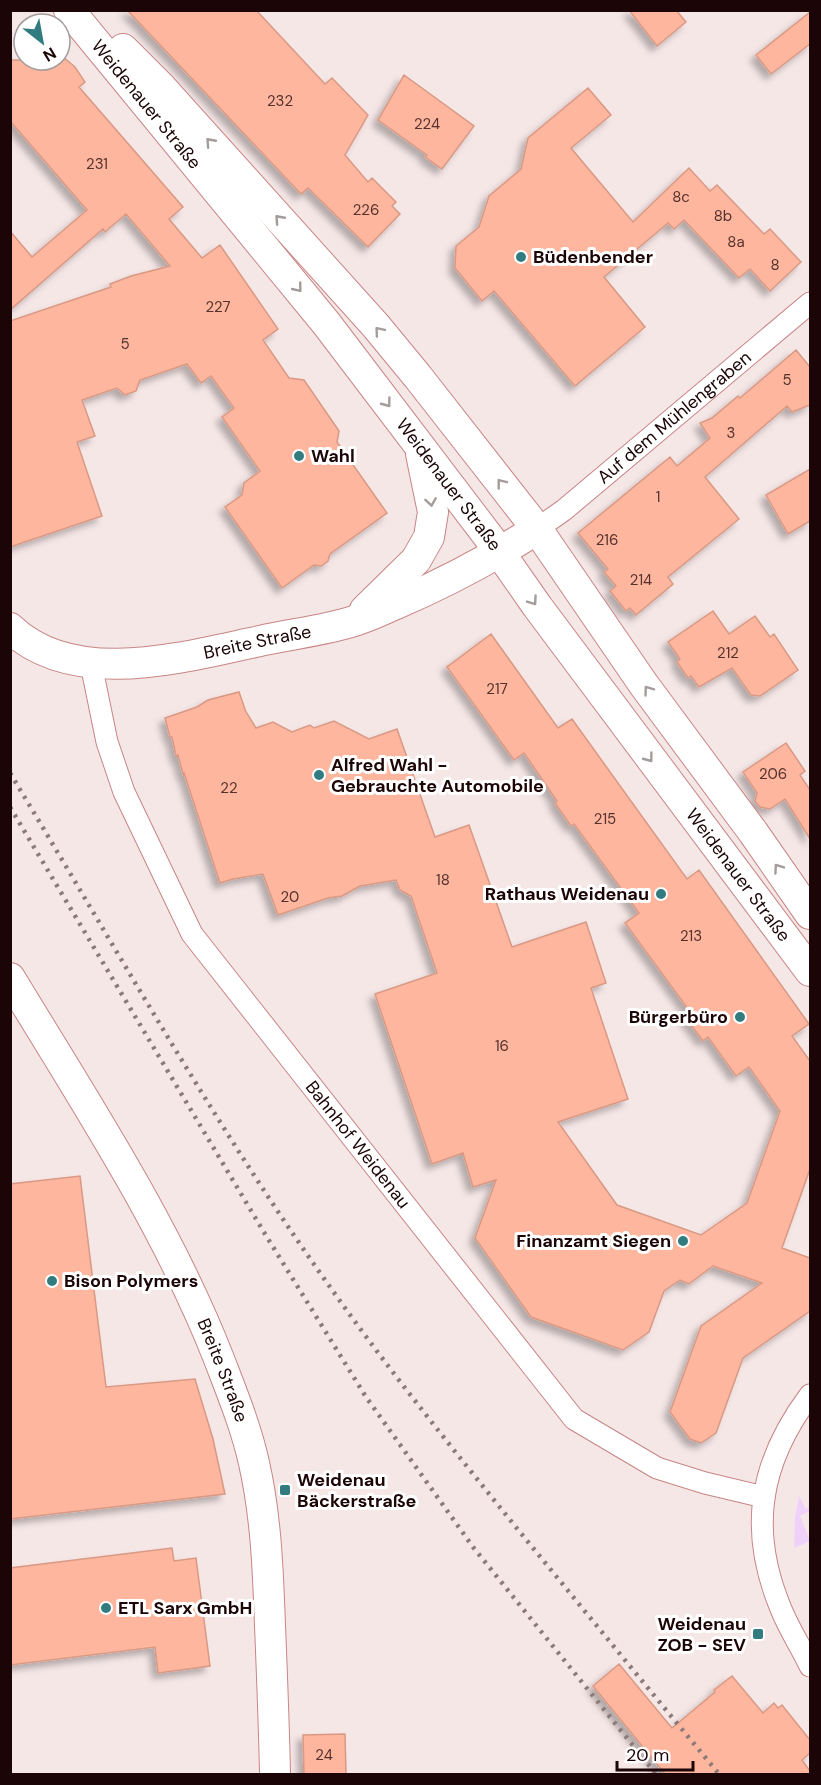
<svg xmlns="http://www.w3.org/2000/svg" width="821" height="1785" font-family="'DM Sans',sans-serif">
<style>
.green{fill:#f0d1f9}
.building{fill:#feb69e;stroke:#d99984;stroke-width:1.5;filter:url(#shadow)}
.lines{fill:none;stroke-linecap:round;stroke-linejoin:round}
.street-casing{stroke:#c88585;stroke-width:23}
.secondary-casing{stroke:#c88585;stroke-width:32}
.street{stroke:#fff;stroke-width:21}
.secondary{stroke:#fff;stroke-width:30}
.rail{stroke:#8c7a7a;stroke-width:4.5;stroke-dasharray:3 6;stroke-linecap:butt}
.oneway{stroke:#a49b9b}
.poi-dot{fill:#327c7f;stroke:#fff;stroke-width:2}
.labels{text-anchor:middle;stroke-width:6;stroke-linejoin:round;paint-order:stroke}
.number-label{font-size:15px;fill:#54312c}
.street-label{font-size:18px;fill:#1b0506;stroke:#fff}
.poi-label{font-size:18px;font-weight:bold;fill:#1b0506;stroke:#fff;text-anchor:start}
</style>
<defs>
<filter id="shadow"><feDropShadow dx="-5.5" dy="5.5" stdDeviation="3" flood-color="#0004"/></filter>
</defs>
<rect width="100%" height="100%" fill="#f6e7e7"/>
<path class="green" d="M 799,1496 L 806,1509 L 810,1507 L 810,1511 L 800,1516 L 810,1541 L 794,1548 L 795,1517 Z"/>
<path class="building" d="M 127,10 L 256,10 L 325,84 L 332,78 L 368,115 L 345,155 L 368,182 L 372,178 L 396,202 L 392,206 L 400,214 L 368,247 L 308,188 L 301,194 Z
M 629,10 L 676,10 L 686,22 L 657,46 Z
M 810,12 L 810,44 L 771,74 L 756,55 Z
M 62,56 L 75,67 L 85,82 L 79,87 L 183,207 L 169,219 L 202,258 L 220,245 L 278,329 L 263,340 L 289,378 L 304,380 L 339,431 L 337,442 L 387,513 L 330,554 L 328,561 L 321,566 L 314,565 L 282,588 L 225,507 L 242,495 L 244,483 L 260,471 L 222,417 L 234,408 L 211,376 L 201,383 L 187,364 L 140,380 L 136,391 L 125,395 L 117,388 L 82,400 L 95,436 L 77,442 L 102,516 L 10,547 L 10,321 L 111,287 L 110,284 L 131,276 L 170,266 L 126,214 L 105,232 L 103,229 L 10,310 L 10,231 L 32,257 L 87,210 L 10,121 L 10,60 L 60,60 Z
M 404,75 L 474,126 L 442,169 L 425,157 L 427,155 L 378,120 Z
M 588,88 L 611,115 L 571,148 L 633,222 L 689,168 L 710,191 L 717,185 L 764,234 L 770,229 L 801,262 L 770,291 L 750,269 L 739,278 L 684,220 L 674,229 L 668,223 L 604,277 L 645,327 L 575,386 L 494,291 L 482,301 L 455,268 L 456,246 L 479,227 L 489,196 L 521,169 L 528,138 Z
M 796,350 L 810,367 L 810,405 L 792,412 L 787,406 L 705,477 L 739,519 L 668,577 L 673,584 L 636,615 L 630,608 L 626,611 L 610,591 L 616,586 L 604,572 L 608,569 L 578,533 L 670,457 L 677,466 L 710,438 L 700,423 L 712,418 L 738,396 L 740,398 Z
M 810,469 L 810,521 L 788,534 L 766,495 Z
M 713,611 L 729,634 L 755,616 L 770,637 L 774,634 L 798,670 L 760,696 L 751,695 L 732,668 L 699,687 L 691,676 L 688,678 L 677,662 L 680,659 L 668,642 Z
M 491,634 L 558,728 L 572,719 L 687,879 L 699,870 L 809,1024 L 792,1036 L 810,1061 L 810,1169 L 782,1248 L 810,1258 L 810,1311 L 743,1358 L 716,1433 L 701,1443 L 690,1439 L 670,1412 L 701,1326 L 762,1283 L 713,1266 L 689,1284 L 680,1280 L 664,1291 L 649,1332 L 623,1350 L 531,1317 L 475,1238 L 496,1180 L 473,1187 L 463,1153 L 432,1164 L 375,994 L 437,973 L 411,896 L 400,890 L 396,880 L 360,886 L 342,896 L 328,898 L 278,915 L 263,874 L 233,879 L 220,883 L 184,773 L 183,774 L 178,755 L 176,756 L 172,737 L 170,737 L 165,718 L 197,707 L 208,700 L 239,692 L 246,712 L 256,728 L 273,722 L 292,732 L 310,725 L 314,728 L 334,721 L 369,739 L 397,729 L 435,837 L 469,825 L 512,947 L 586,922 L 606,983 L 591,988 L 628,1099 L 558,1122 L 617,1205 L 701,1235 L 747,1203 L 780,1111 L 749,1067 L 736,1076 L 708,1037 L 703,1041 L 685,1017 L 691,1013 L 625,923 L 639,913 L 574,824 L 571,826 L 555,803 L 557,801 L 524,753 L 514,760 L 447,667 Z
M 786,743 L 805,771 L 800,775 L 810,790 L 810,839 L 785,799 L 770,809 L 760,807 L 755,801 L 757,793 L 743,772 Z
M 80,1176 L 106,1387 L 195,1379 L 213,1439 L 225,1494 L 10,1519 L 10,1184 Z
M 172,1548 L 174,1561 L 196,1558 L 210,1666 L 158,1673 L 155,1647 L 10,1665 L 10,1568 Z
M 619,1664 L 672,1728 L 715,1692 L 714,1690 L 732,1676 L 763,1713 L 774,1703 L 778,1708 L 782,1705 L 810,1740 L 810,1753 L 802,1760 L 810,1771 L 810,1774 L 665,1774 L 593,1686 Z
M 345,1734 L 346,1774 L 304,1774 L 303,1735 Z"/>
<g class="lines">
<defs>
<g id="street">
<path id="s1" d="M 537,529 L 564,510 L 810,303"/>
<path id="s2" d="M 91,664 L 107,742 L 124,792 L 192,934 L 574,1419 L 657,1468 L 705,1483 L 764,1497"/>
<path d="M 810,1395 C 759,1463 748,1530 781,1609 C 789,1629 801,1647 810,1666"/>
</g>
<g id="secondary">
<path id="s3" d="M 69,10 L 326,323 L 491,540 L 537,606 L 810,971"/>
<path d="M 123,49 L 160,86 L 376,326 L 418,377 L 537,529 L 644,685 L 753,832 L 810,914"/>
<path d="M 365,610 L 416,560 L 429,537 L 433,512 L 421,454"/>
<path id="s4" d="M 10,628 C 74,689 183,657 260,641 C 290,634 323,631 354,621 C 368,617 382,610 396,604 C 445,583 492,558 537,529"/>
<path id="s5" d="M 10,978 C 85,1102 166,1224 219,1359 C 232,1393 246,1427 254,1463 C 266,1516 268,1570 270,1625 C 272,1675 274,1725 275,1774"/>
</g>
</defs>
<use href="#street" class="street-casing"/>
<use href="#secondary" class="secondary-casing"/>
<use href="#street" class="street"/>
<use href="#secondary" class="secondary"/>
<path class="rail" d="M 10,773 C 115,946 213,1123 330,1287 C 388,1369 452,1448 515,1526 C 583,1609 651,1692 719,1774
M 10,807 L 265,1234 L 366,1397 L 473,1547 L 656,1774"/>
</g>
<defs><path id="oneway-chevron" d="M-2-3.5L2.5 0L-2 3.5" fill="none" stroke-width="1.6" stroke-linecap="round" stroke-linejoin="round" transform="scale(1.5)"/></defs>
<g class="oneway">
<use href="#oneway-chevron" transform="translate(210 142) rotate(-132)"/>
<use href="#oneway-chevron" transform="translate(279 219) rotate(-132)"/>
<use href="#oneway-chevron" transform="translate(298 288) rotate(51)"/>
<use href="#oneway-chevron" transform="translate(379 331) rotate(-130)"/>
<use href="#oneway-chevron" transform="translate(387 403) rotate(53)"/>
<use href="#oneway-chevron" transform="translate(501 483) rotate(-128)"/>
<use href="#oneway-chevron" transform="translate(431 502) rotate(81)"/>
<use href="#oneway-chevron" transform="translate(533 601) rotate(55)"/>
<use href="#oneway-chevron" transform="translate(648 690) rotate(-126)"/>
<use href="#oneway-chevron" transform="translate(649 758) rotate(53)"/>
<use href="#oneway-chevron" transform="translate(778 868) rotate(-125)"/>
</g>
<g class="poi-dot">
<circle cx="521" cy="257" r="6"/>
<circle cx="299" cy="456" r="6"/>
<circle cx="319" cy="775" r="6"/>
<circle cx="661" cy="894" r="6"/>
<circle cx="740" cy="1017" r="6"/>
<circle cx="683" cy="1241" r="6"/>
<circle cx="52" cy="1281" r="6"/>
<rect x="279" y="1484" width="12" height="12" rx="3"/>
<circle cx="106" cy="1608" r="6"/>
<rect x="752" y="1628" width="12" height="12" rx="3"/>
</g>
<g class="labels">
<g class="number-label">
<text x="280" y="106">232</text>
<text x="427" y="129">224</text>
<text x="97" y="169">231</text>
<text x="681" y="202">8c</text>
<text x="366" y="215">226</text>
<text x="723" y="221">8b</text>
<text x="736" y="247">8a</text>
<text x="775" y="270">8</text>
<text x="218" y="312">227</text>
<text x="125" y="349">5</text>
<text x="787" y="385">5</text>
<text x="731" y="438">3</text>
<text x="658" y="502">1</text>
<text x="607" y="545">216</text>
<text x="641" y="585">214</text>
<text x="728" y="658">212</text>
<text x="497" y="694">217</text>
<text x="773" y="779">206</text>
<text x="229" y="793">22</text>
<text x="605" y="824">215</text>
<text x="443" y="885">18</text>
<text x="290" y="902">20</text>
<text x="691" y="941">213</text>
<text x="502" y="1051">16</text>
<text x="324" y="1760">24</text>
</g>
<g class="street-label">
<text dy="6" stroke="none"><textPath href="#s3" startOffset="122">Weidenauer Straße</textPath></text>
<text dy="6" stroke="none"><textPath href="#s1" startOffset="177">Auf dem Mühlengraben</textPath></text>
<text dy="6" stroke="none"><textPath href="#s3" startOffset="608">Weidenauer Straße</textPath></text>
<text dy="6" stroke="none"><textPath href="#s4" startOffset="258">Breite Straße</textPath></text>
<text dy="6" stroke="none"><textPath href="#s3" startOffset="1094">Weidenauer Straße</textPath></text>
<text dy="6" stroke="none"><textPath href="#s2" startOffset="558">Bahnhof Weidenau</textPath></text>
<text dy="6" stroke="none"><textPath href="#s5" startOffset="447">Breite Straße</textPath></text>
</g>
<g class="poi-label">
<text x="533" y="263">Büdenbender</text>
<text x="311" y="462">Wahl</text>
<text x="331" y="771">Alfred Wahl -<tspan x="331" dy="21">Gebrauchte Automobile</tspan></text>
<text x="649" y="900" text-anchor="end">Rathaus Weidenau</text>
<text x="728" y="1023" text-anchor="end">Bürgerbüro</text>
<text x="671" y="1247" text-anchor="end">Finanzamt Siegen</text>
<text x="64" y="1287">Bison Polymers</text>
<text x="297" y="1486">Weidenau<tspan x="297" dy="21">Bäckerstraße</tspan></text>
<text x="118" y="1614">ETL Sarx GmbH</text>
<text x="746" y="1630" text-anchor="end">Weidenau<tspan x="746" dy="21">ZOB - SEV</tspan></text>
</g>
</g>
<rect width="821" height="1785" fill="none" stroke="#1b0506" stroke-width="24"/>
<g transform="translate(42 42) rotate(149)"><circle r="28" fill="#ffffff" stroke="#a49b9b" stroke-width="1.5"/>
<path d="M0-4.5L10 22L0 15L-10 22Z" fill="#327c7f"/>
<text y="-9" font-size="16" font-weight="bold" text-anchor="middle" fill="#1b0506">N</text>
</g>
<path d="M617 1761v9h76v-9" fill="none" stroke="#1b0506" stroke-width="3"/>
<text x="626" y="1761" font-size="18" fill="#1b0506" stroke="#ffffff" stroke-width="4.5" paint-order="stroke">20 m</text>
</svg>
